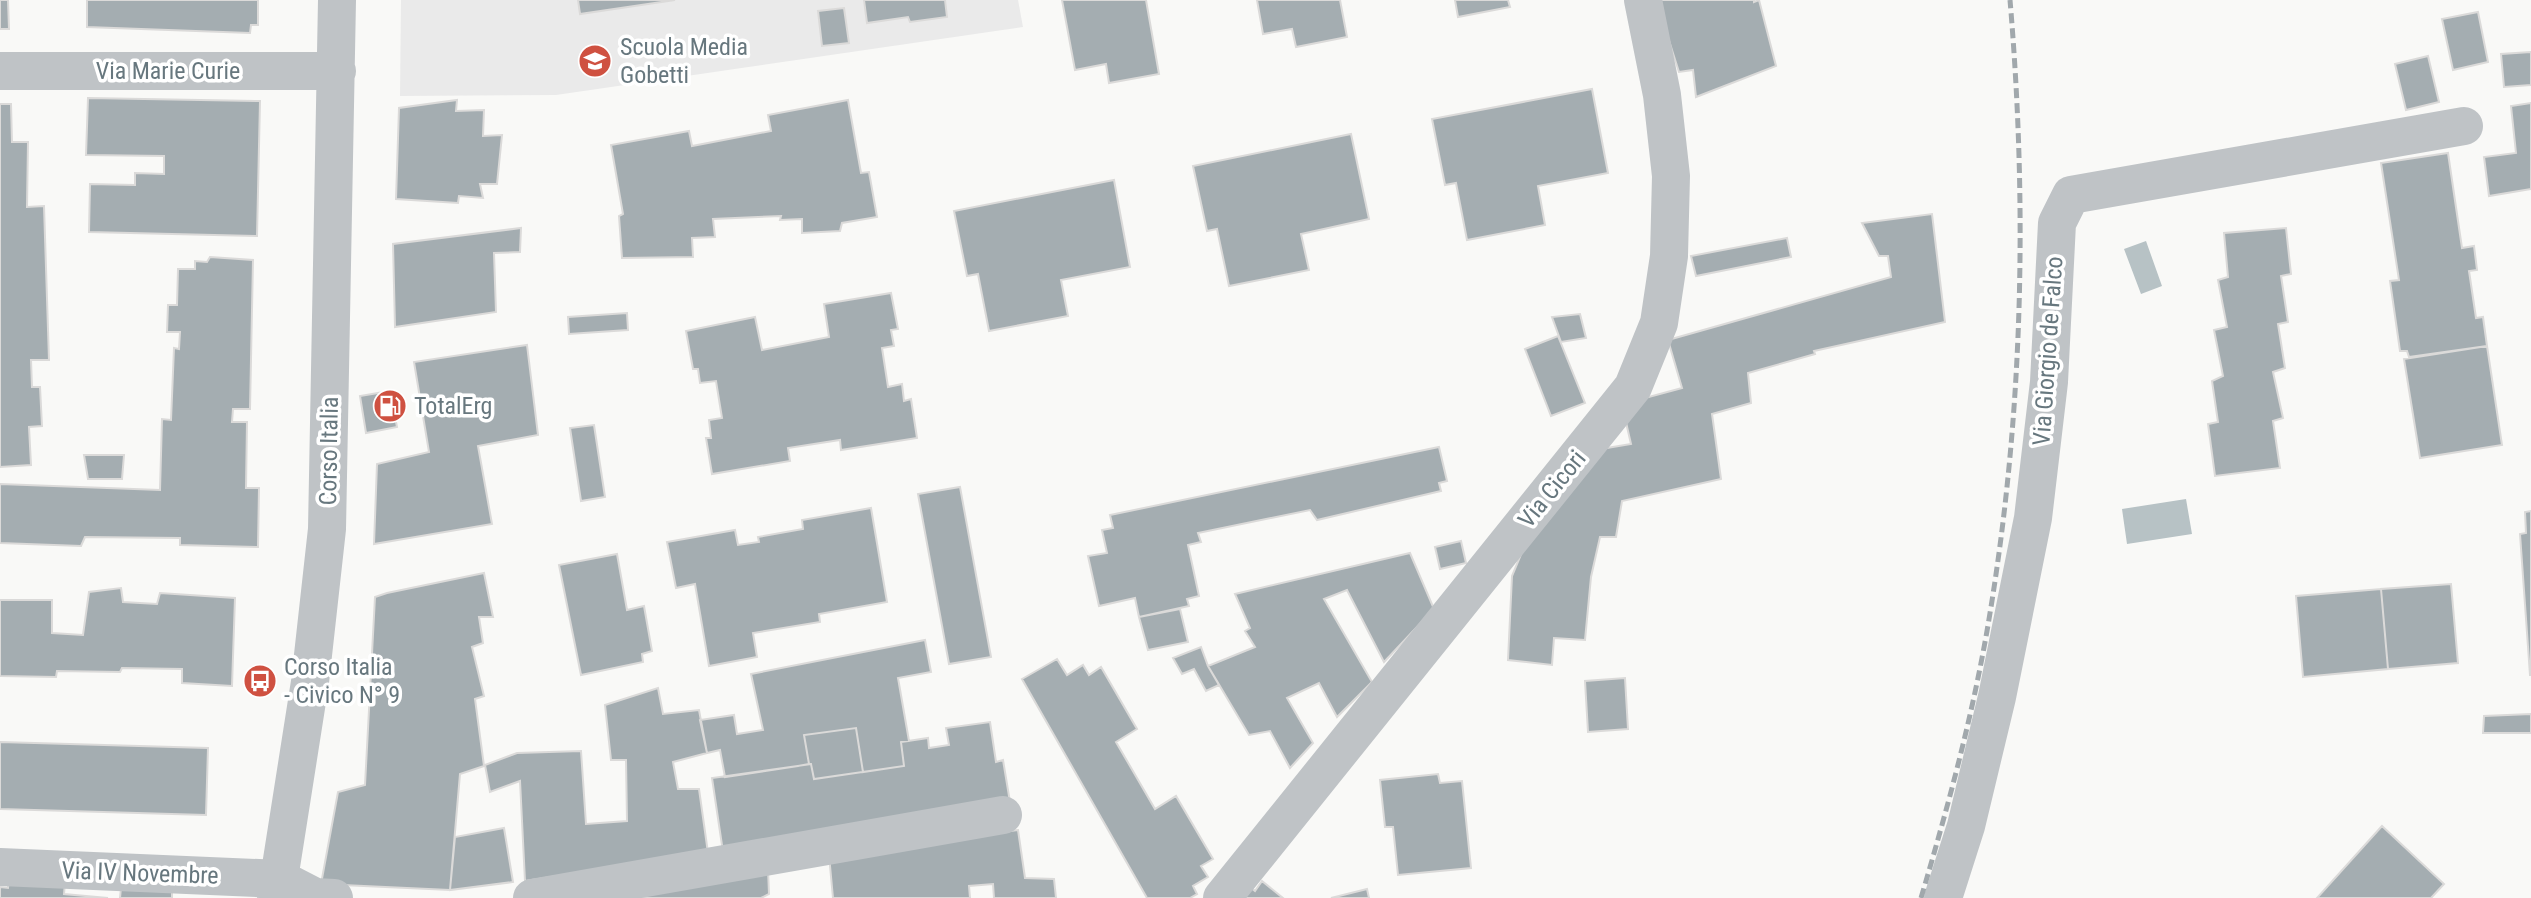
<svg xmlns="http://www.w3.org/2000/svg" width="2531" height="898" font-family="'Roboto Condensed',sans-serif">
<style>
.built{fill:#eaeaea}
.water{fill:#b7c2c5}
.building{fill:#a4adb1;stroke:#dbdad9;stroke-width:2}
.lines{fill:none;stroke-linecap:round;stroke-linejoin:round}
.minor{stroke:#bfc3c6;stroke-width:38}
.rail{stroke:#a1a8ac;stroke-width:5;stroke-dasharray:10 5;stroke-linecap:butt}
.labels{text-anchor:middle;stroke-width:7;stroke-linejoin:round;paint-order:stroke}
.poi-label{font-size:24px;fill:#67777e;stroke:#fff;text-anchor:start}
.street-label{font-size:24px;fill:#67777e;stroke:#fff}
</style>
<rect width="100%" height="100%" fill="#f9f9f7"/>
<path class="built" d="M 401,0 L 1018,0 L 1023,27 L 556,95 L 400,96 Z"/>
<path class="water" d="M 2146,241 L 2162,286 L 2141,294 L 2124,249 Z
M 2186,499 L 2192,534 L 2127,544 L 2122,509 Z"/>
<path class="building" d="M 0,0 L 8,0 L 9,29 L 0,29 Z
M 87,0 L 258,0 L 258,25 L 251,25 L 250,33 L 87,27 Z
M 578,0 L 675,0 L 580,14 Z
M 864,0 L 945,0 L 947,17 L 910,22 L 908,17 L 867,23 Z
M 1062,0 L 1146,0 L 1159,74 L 1109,83 L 1106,64 L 1075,70 Z
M 1257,0 L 1340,0 L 1347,37 L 1296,47 L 1292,29 L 1263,34 Z
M 1455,0 L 1508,0 L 1510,7 L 1458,17 Z
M 1656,0 L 1754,0 L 1754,2 L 1759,0 L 1776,66 L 1696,97 L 1693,70 L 1679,72 Z
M 844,8 L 849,43 L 822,46 L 818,11 Z
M 2478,12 L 2488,62 L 2453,70 L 2442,19 Z
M 2531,52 L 2531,85 L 2504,87 L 2501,54 Z
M 2428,56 L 2439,102 L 2406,110 L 2395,64 Z
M 1592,89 L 1608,173 L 1538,186 L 1545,225 L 1467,240 L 1456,183 L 1445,185 L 1432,119 Z
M 88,98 L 260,101 L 257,236 L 89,232 L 90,184 L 135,185 L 135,173 L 164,174 L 164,156 L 86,155 Z
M 457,100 L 456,111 L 484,110 L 483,136 L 502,135 L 497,184 L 480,184 L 483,198 L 459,196 L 458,203 L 396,199 L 399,108 Z
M 848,100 L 861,173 L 869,172 L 877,217 L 842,223 L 840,231 L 802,233 L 802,219 L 780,220 L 781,216 L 713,219 L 715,237 L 692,238 L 693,257 L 622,258 L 619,216 L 623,214 L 611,145 L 689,131 L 692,146 L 771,131 L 768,115 Z
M 2531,103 L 2531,189 L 2489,196 L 2484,157 L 2516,153 L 2511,106 Z
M 0,104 L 11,104 L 12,142 L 28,142 L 27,207 L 44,206 L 49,360 L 31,360 L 32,387 L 40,387 L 42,426 L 29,427 L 31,465 L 0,467 Z
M 1351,134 L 1369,219 L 1301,234 L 1309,270 L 1229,286 L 1217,229 L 1207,231 L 1193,166 Z
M 2448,153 L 2462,248 L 2474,246 L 2477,270 L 2469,271 L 2476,318 L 2483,317 L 2487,346 L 2409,357 L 2407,351 L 2400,351 L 2390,281 L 2399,280 L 2381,163 Z
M 1114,180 L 1130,267 L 1061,280 L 1068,316 L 989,331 L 978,274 L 967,276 L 954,211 Z
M 1932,214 L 1945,322 L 1814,351 L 1815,354 L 1748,373 L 1751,403 L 1712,414 L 1721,479 L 1622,501 L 1616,537 L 1600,537 L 1591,577 L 1585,640 L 1554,638 L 1552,665 L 1508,660 L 1512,576 L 1537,516 L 1595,450 L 1631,444 L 1625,418 L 1630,402 L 1682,388 L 1668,340 L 1891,277 L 1888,256 L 1879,256 L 1862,223 Z
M 521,228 L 520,252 L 494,253 L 496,312 L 395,327 L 393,244 Z
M 2286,228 L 2291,274 L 2281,276 L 2288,322 L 2278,324 L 2285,368 L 2273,372 L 2283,418 L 2273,421 L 2280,468 L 2215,476 L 2208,424 L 2218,422 L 2212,381 L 2223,376 L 2214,330 L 2227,327 L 2218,280 L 2228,277 L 2224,233 Z
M 1787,238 L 1791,257 L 1696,276 L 1691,256 Z
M 210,257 L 253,260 L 250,409 L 233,409 L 232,422 L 247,422 L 246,488 L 259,488 L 258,547 L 180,545 L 180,538 L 85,537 L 81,546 L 0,543 L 0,484 L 160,490 L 162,419 L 171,420 L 174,348 L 179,349 L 180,332 L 167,332 L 168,305 L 177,305 L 178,269 L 195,269 L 195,261 L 207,262 Z
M 891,293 L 898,329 L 891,330 L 894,346 L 882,348 L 888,387 L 902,384 L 904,401 L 911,399 L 917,438 L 841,450 L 840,440 L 788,448 L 790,461 L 712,474 L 706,438 L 711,438 L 709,420 L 722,418 L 716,381 L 700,383 L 698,369 L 693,369 L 686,331 L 755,317 L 762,350 L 829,337 L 824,304 Z
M 627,313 L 628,330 L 569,334 L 568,317 Z
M 1580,314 L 1586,338 L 1561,342 L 1552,317 Z
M 1558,336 L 1585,403 L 1551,416 L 1525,349 Z
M 527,345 L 538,435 L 478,446 L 492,524 L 374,544 L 377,464 L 429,452 L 414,362 Z
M 2487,346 L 2502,445 L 2420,458 L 2404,359 Z
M 390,391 L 397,427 L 366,433 L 360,396 Z
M 594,425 L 605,497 L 581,501 L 570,428 Z
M 1439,447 L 1447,481 L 1439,483 L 1441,491 L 1317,520 L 1310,510 L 1198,533 L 1201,542 L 1188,545 L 1199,596 L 1187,599 L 1189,606 L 1139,617 L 1135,598 L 1099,606 L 1088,556 L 1107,553 L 1102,530 L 1113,528 L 1110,515 Z
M 84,455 L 124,455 L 122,479 L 88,479 Z
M 960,487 L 991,657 L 949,664 L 918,494 Z
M 871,508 L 887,602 L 819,614 L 820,622 L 753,633 L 757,657 L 709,666 L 695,584 L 676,588 L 667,542 L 735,530 L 738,545 L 759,542 L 758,537 L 803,529 L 802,520 Z
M 2531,511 L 2531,675 L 2530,675 L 2520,534 L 2526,533 L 2525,512 Z
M 1461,541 L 1466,563 L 1440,569 L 1435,547 Z
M 1410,553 L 1434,609 L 1384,662 L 1347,590 L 1324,599 L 1372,682 L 1337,717 L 1319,683 L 1287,698 L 1313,743 L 1290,768 L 1270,731 L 1249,735 L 1208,666 L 1255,647 L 1245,631 L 1250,628 L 1235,594 Z
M 617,554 L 627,610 L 644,606 L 652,651 L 642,654 L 643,662 L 581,675 L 559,565 Z
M 484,573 L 493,617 L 479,617 L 483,643 L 472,647 L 484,696 L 475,699 L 484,766 L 460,774 L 450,890 L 321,884 L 338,792 L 365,785 L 375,597 L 387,593 Z
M 2451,584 L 2458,663 L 2388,669 L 2381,589 Z
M 121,588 L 123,602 L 157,604 L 160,593 L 235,598 L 232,686 L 182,683 L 182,669 L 122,668 L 120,672 L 57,671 L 56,677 L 0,676 L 0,600 L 52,600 L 52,633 L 83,635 L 89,592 Z
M 2381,589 L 2388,669 L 2303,677 L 2296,596 Z
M 1180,609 L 1188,642 L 1148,650 L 1139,617 Z
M 925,640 L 931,672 L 898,678 L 909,741 L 901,742 L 904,766 L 863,772 L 856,728 L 804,735 L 809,764 L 798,766 L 725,777 L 720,750 L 707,753 L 700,720 L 734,715 L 737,734 L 763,730 L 751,674 Z
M 1201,647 L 1208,666 L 1219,685 L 1206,691 L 1194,669 L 1182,674 L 1173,658 Z
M 1057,659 L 1067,675 L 1083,665 L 1089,675 L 1101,667 L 1137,729 L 1116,742 L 1155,809 L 1176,796 L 1213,859 L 1201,866 L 1208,877 L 1193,886 L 1197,894 L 1190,898 L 1147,898 L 1022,679 Z
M 1625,678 L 1628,729 L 1588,732 L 1585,681 Z
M 658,688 L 663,714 L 699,710 L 707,753 L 673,762 L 678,789 L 699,789 L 708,853 L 525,881 L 520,781 L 490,792 L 485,765 L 517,753 L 581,751 L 586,824 L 627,821 L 626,760 L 611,760 L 605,705 Z
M 2531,714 L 2531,733 L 2483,733 L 2484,716 Z
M 990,722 L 996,762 L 1003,760 L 1010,802 L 723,852 L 712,778 L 811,764 L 814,779 L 904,766 L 901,742 L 928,738 L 929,748 L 949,745 L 946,728 Z
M 856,728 L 863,772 L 814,779 L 811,764 L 809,764 L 804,735 Z
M 0,742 L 208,748 L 206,815 L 0,809 Z
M 1438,774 L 1440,783 L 1462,781 L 1471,868 L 1398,875 L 1393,827 L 1385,827 L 1380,780 Z
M 2382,826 L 2444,884 L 2431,898 L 2317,898 Z
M 504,828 L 513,882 L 450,890 L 455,837 Z
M 1018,830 L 1025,878 L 1054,879 L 1056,898 L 994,898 L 993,884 L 969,886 L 970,898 L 833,898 L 829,855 Z
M 768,869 L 769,894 L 761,898 L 572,898 Z
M 9,878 L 65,883 L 64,894 L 108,898 L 0,898 L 0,887 L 8,888 Z
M 1262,881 L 1283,898 L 1238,898 L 1249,886 L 1255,891 Z
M 121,888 L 172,892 L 172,898 L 120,898 Z
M 1367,889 L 1369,898 L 1331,898 Z"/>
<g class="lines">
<path class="minor" d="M 0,71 L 337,71
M 0,867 L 280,879 L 315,897 L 334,898
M 276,898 L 310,682 L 327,529 L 337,0
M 532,898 L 1003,815
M 1222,898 L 1633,387 L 1659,323 L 1669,256 L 1671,176 L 1662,95 L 1643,0
M 1943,898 L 1966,826 L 1997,697 L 2033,518 L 2049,382 L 2057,223 L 2071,195 L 2464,126"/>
<path class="rail" d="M 1921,898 C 1947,810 1971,722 1987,631 C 2023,422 2028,211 2010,0"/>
</g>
<defs>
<symbol id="school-disc" viewBox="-11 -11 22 22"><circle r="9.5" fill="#cf5141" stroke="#fff"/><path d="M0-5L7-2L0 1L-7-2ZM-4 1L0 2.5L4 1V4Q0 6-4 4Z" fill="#fff"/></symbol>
<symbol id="fuel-disc" viewBox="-11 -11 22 22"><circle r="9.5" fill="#cf5141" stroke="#fff"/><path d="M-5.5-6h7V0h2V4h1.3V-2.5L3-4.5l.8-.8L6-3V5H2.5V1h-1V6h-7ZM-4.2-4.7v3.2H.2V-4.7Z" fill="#fff"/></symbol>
<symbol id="bus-disc" viewBox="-11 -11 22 22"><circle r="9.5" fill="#cf5141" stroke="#fff"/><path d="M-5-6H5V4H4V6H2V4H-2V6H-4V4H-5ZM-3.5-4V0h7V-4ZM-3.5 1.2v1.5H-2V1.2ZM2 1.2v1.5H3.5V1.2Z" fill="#fff"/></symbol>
</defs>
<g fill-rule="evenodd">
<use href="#school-disc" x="576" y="42" width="38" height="38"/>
<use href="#fuel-disc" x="371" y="387" width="38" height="38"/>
<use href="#bus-disc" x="241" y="662" width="38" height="38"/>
</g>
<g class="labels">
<g class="poi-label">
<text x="620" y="55">Scuola Media<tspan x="620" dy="28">Gobetti</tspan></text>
<text x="414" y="414">TotalErg</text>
<text x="284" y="675">Corso Italia<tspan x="284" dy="28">- Civico N° 9</tspan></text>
</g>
<g class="street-label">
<text x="168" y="79">Via Marie Curie</text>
<text transform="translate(2048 351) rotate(-86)" y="8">Via Giorgio de Falco</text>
<text transform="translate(329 451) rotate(-89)" y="8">Corso Italia</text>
<text transform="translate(1552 489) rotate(-51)" y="8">Via Cicori</text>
<text transform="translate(140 873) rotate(2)" y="8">Via IV Novembre</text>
</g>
</g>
</svg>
